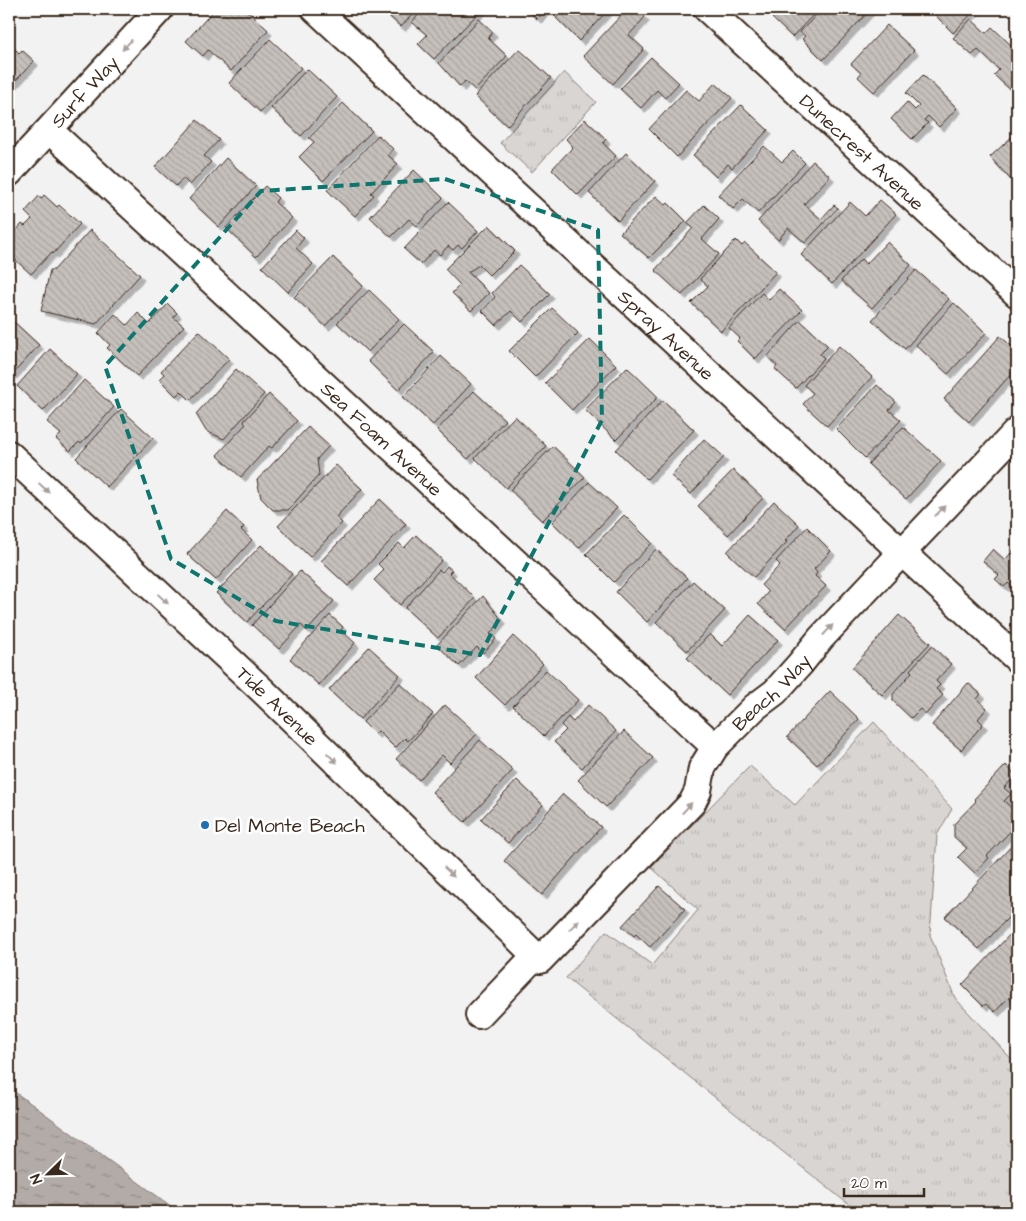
<svg xmlns="http://www.w3.org/2000/svg" width="1026" height="1221" font-family="'Architects Daughter',sans-serif">
<style>
.grass{fill:url(#grass-tufts);stroke:#8a8078}
.water{fill:url(#water-ripples);stroke:#827770}
.building{fill:url(#building-back-hatch);stroke:#3b2a1e;filter:url(#shadow)}
.lines{fill:none;stroke-linecap:round;stroke-linejoin:round}
.minor-casing{stroke:#3b2a1e;stroke-width:30}
.minor{stroke:#fff;stroke-width:26}
.oneway{fill:#a79f9a}
.marked{fill:none;stroke:#0f766e;stroke-width:4;stroke-dasharray:10 6;stroke-linejoin:round}
.poi-dot{fill:#1f6fb2;stroke:#fff;stroke-width:2}
.labels{text-anchor:middle;stroke-width:5;stroke-linejoin:round;paint-order:stroke}
.street-label{font-size:19px;fill:#3b2a1e;stroke:#fff}
.poi-label{font-size:19px;fill:#3b2a1e;stroke:#fff;text-anchor:start}
</style>
<defs>
<pattern id="grass-tufts" width="24" height="20" patternUnits="userSpaceOnUse" patternTransform="scale(1.25)"><rect width="24" height="20" fill="#d8d5d2"/><path d="M3 7l-1-3M5 7V3M7 7l1-3M15 17l-1-3M17 17v-4M19 17l1-3" fill="none" stroke="#bab7b4"/></pattern>
<pattern id="water-ripples" width="26" height="14" patternUnits="userSpaceOnUse" patternTransform="scale(1.25)"><rect width="26" height="14" fill="#b2aba7"/><path d="M2 4q2-2 4 0t4 0M15 11q2-2 4 0t4 0" fill="none" stroke="#928b87"/></pattern>
<pattern id="building-back-hatch" width="6" height="6" patternUnits="userSpaceOnUse" patternTransform="scale(1.25)"><rect width="6" height="6" fill="#c6c0bd"/><path d="M-1 5l2 2M0 0l6 6M5-1l2 2" fill="none" stroke="#aba5a2"/></pattern>
<filter id="shadow"><feDropShadow dx="4.5" dy="4.5" stdDeviation="0" flood-color="#0004"/></filter>
</defs>
<rect width="100%" height="100%" fill="#f3f2f2"/>
<filter id="ink" filterUnits="userSpaceOnUse"><feTurbulence type="fractalNoise" baseFrequency=".02" numOctaves="2"/><feDisplacementMap in="SourceGraphic" scale="10" xChannelSelector="R" yChannelSelector="G"/><feConvolveMatrix kernelMatrix="1 2 1 2 8 2 1 2 1" color-interpolation-filters="sRGB"/></filter>
<g filter="url(#ink)">
<path class="grass" d="M 564,72 L 596,102 L 532,172 L 500,143 Z
M 874,722 L 952,809 L 937,835 L 930,935 L 955,998 L 1017,1065 L 1017,1212 L 858,1212 L 566,978 L 606,931 L 652,965 L 698,910 L 651,867 L 750,766 L 795,805 Z"/>
<path class="water" d="M 9,1088 L 33,1105 L 179,1212 L 9,1212 Z"/>
<path class="building" d="M 215,9 L 245,9 L 268,30 L 231,71 L 208,50 L 203,56 L 186,41 Z
M 381,9 L 417,9 L 401,27 Z
M 424,9 L 482,9 L 434,59 L 418,44 L 427,35 L 412,22 Z
M 526,9 L 547,9 L 537,19 Z
M 564,9 L 609,9 L 579,41 L 556,18 Z
M 627,9 L 636,9 L 645,17 L 629,35 L 644,49 L 613,84 L 583,56 Z
M 780,9 L 819,9 L 792,37 L 772,18 Z
M 822,9 L 871,9 L 823,60 L 802,39 L 805,36 L 800,32 Z
M 938,9 L 976,9 L 953,33 L 934,14 L 939,10 Z
M 479,19 L 493,32 L 488,38 L 507,56 L 475,90 L 465,81 L 460,87 L 439,63 Z
M 971,19 L 986,33 L 992,27 L 1017,51 L 1017,89 L 1014,93 L 994,75 L 999,70 L 978,50 L 972,55 L 953,38 Z
M 887,25 L 914,50 L 874,92 L 858,77 L 861,73 L 851,64 Z
M 270,39 L 301,68 L 260,112 L 229,83 Z
M 9,43 L 19,53 L 22,50 L 34,61 L 9,88 Z
M 519,49 L 551,78 L 507,126 L 475,96 Z
M 651,57 L 679,83 L 665,98 L 657,90 L 641,108 L 620,89 Z
M 307,69 L 337,97 L 301,136 L 271,108 Z
M 923,75 L 957,108 L 939,127 L 928,116 L 924,120 L 928,123 L 912,139 L 891,119 L 907,102 L 915,110 L 919,106 L 906,93 Z
M 715,83 L 732,98 L 677,157 L 649,129 L 686,90 L 699,101 Z
M 343,103 L 372,131 L 323,181 L 299,157 L 314,142 L 309,138 Z
M 741,105 L 768,130 L 732,168 L 728,164 L 716,177 L 693,155 Z
M 585,119 L 606,139 L 603,143 L 616,156 L 578,195 L 552,169 L 573,147 L 566,139 Z
M 197,120 L 219,140 L 204,156 L 211,162 L 190,185 L 183,178 L 176,186 L 155,167 Z
M 1017,132 L 1017,187 L 990,157 Z
M 378,135 L 393,149 L 388,155 L 398,164 L 371,193 L 374,195 L 355,216 L 327,190 Z
M 764,146 L 782,162 L 793,151 L 805,163 L 758,213 L 743,199 L 733,209 L 718,195 Z
M 626,153 L 655,181 L 618,221 L 589,193 Z
M 226,158 L 256,186 L 219,227 L 189,199 Z
M 813,161 L 830,176 L 804,204 L 821,219 L 834,205 L 838,208 L 805,243 L 788,228 L 778,240 L 758,221 Z
M 414,170 L 443,198 L 417,226 L 409,219 L 391,237 L 370,217 Z
M 265,186 L 278,198 L 275,202 L 292,218 L 256,257 L 226,228 Z
M 44,195 L 57,207 L 59,205 L 80,224 L 53,254 L 52,252 L 31,274 L 9,254 L 9,234 L 14,229 L 16,231 L 22,224 L 25,226 L 32,219 L 25,212 L 39,196 L 41,199 Z
M 656,196 L 666,205 L 668,203 L 686,221 L 649,258 L 620,233 Z
M 880,200 L 896,214 L 832,284 L 801,255 L 850,202 L 865,216 Z
M 448,202 L 478,231 L 462,248 L 458,245 L 453,250 L 448,246 L 440,255 L 434,250 L 421,264 L 404,249 Z
M 704,205 L 719,219 L 702,239 L 719,254 L 682,295 L 655,270 L 693,228 L 687,223 Z
M 489,225 L 515,251 L 498,268 L 497,267 L 489,275 L 479,265 L 468,272 L 489,293 L 471,311 L 452,293 L 460,285 L 445,269 Z
M 90,230 L 140,275 L 96,324 L 41,311 L 50,270 L 54,270 Z
M 296,230 L 304,238 L 296,248 L 313,264 L 288,292 L 262,267 Z
M 736,240 L 742,246 L 745,243 L 776,272 L 721,331 L 691,303 L 708,286 L 700,279 Z
M 887,242 L 911,265 L 872,308 L 841,281 L 861,259 L 866,264 Z
M 333,257 L 363,286 L 325,326 L 294,297 Z
M 519,265 L 550,294 L 522,322 L 511,311 L 496,325 L 482,311 L 495,297 L 492,293 Z
M 916,270 L 949,299 L 905,349 L 872,320 Z
M 779,289 L 802,310 L 755,359 L 737,341 L 740,338 L 729,328 L 762,293 L 769,300 Z
M 369,290 L 399,319 L 368,352 L 337,323 Z
M 954,303 L 986,333 L 948,374 L 916,345 Z
M 168,304 L 177,313 L 173,317 L 184,326 L 137,376 L 107,348 L 110,345 L 98,333 L 115,314 L 127,325 L 138,313 L 149,324 Z
M 552,308 L 578,333 L 535,377 L 509,351 Z
M 11,319 L 39,345 L 12,375 L 9,372 L 9,322 Z
M 800,320 L 828,346 L 820,354 L 824,358 L 796,388 L 775,369 L 777,366 L 767,357 Z
M 404,324 L 434,352 L 398,390 L 368,361 Z
M 199,331 L 229,359 L 190,400 L 181,391 L 176,396 L 159,379 L 164,374 L 161,371 Z
M 1000,336 L 1017,351 L 1017,367 L 969,422 L 944,399 Z
M 590,339 L 616,365 L 572,410 L 545,383 Z
M 839,346 L 872,377 L 827,426 L 803,404 L 813,393 L 804,385 Z
M 50,349 L 77,374 L 43,411 L 17,386 Z
M 441,356 L 471,384 L 433,425 L 403,397 Z
M 627,367 L 658,397 L 616,440 L 585,410 Z
M 236,369 L 264,394 L 224,439 L 206,431 L 196,414 Z
M 84,380 L 114,407 L 81,444 L 79,442 L 70,451 L 56,439 L 61,434 L 47,422 Z
M 877,385 L 896,402 L 889,410 L 901,420 L 865,458 L 836,429 Z
M 474,391 L 505,420 L 468,459 L 437,430 Z
M 269,394 L 297,421 L 272,448 L 269,446 L 241,477 L 217,455 L 246,424 L 244,421 Z
M 663,400 L 694,430 L 647,479 L 616,450 Z
M 121,409 L 153,438 L 107,487 L 76,458 Z
M 515,416 L 546,446 L 506,488 L 475,458 Z
M 308,427 L 329,446 L 317,459 L 319,475 L 288,510 L 273,510 L 261,498 L 257,480 Z
M 903,427 L 941,461 L 906,499 L 868,464 Z
M 704,439 L 724,457 L 691,494 L 671,476 Z
M 553,446 L 585,477 L 542,521 L 510,490 Z
M 336,465 L 362,489 L 336,517 L 342,523 L 310,557 L 278,526 Z
M 733,470 L 763,498 L 728,535 L 698,506 Z
M 589,482 L 617,508 L 579,548 L 552,522 Z
M 380,499 L 406,524 L 348,586 L 321,561 Z
M 774,501 L 799,525 L 785,541 L 787,542 L 754,577 L 727,552 Z
M 227,511 L 244,527 L 241,530 L 252,540 L 216,580 L 187,554 Z
M 624,515 L 652,543 L 614,582 L 586,554 Z
M 807,527 L 831,551 L 814,569 L 817,573 L 815,576 L 826,586 L 785,629 L 758,604 L 768,592 L 761,585 L 780,565 L 776,561 Z
M 416,535 L 442,560 L 400,605 L 374,580 L 384,570 L 378,564 L 399,543 L 404,548 Z
M 261,545 L 292,574 L 247,622 L 216,593 Z
M 1017,546 L 1017,591 L 1008,583 L 1004,587 L 995,579 L 999,575 L 983,561 L 993,549 L 1005,560 Z
M 656,549 L 687,578 L 647,622 L 616,592 Z
M 447,566 L 452,570 L 449,573 L 475,598 L 438,638 L 405,608 L 439,570 L 442,572 Z
M 300,571 L 334,601 L 307,631 L 301,625 L 279,649 L 252,625 Z
M 693,581 L 725,610 L 687,651 L 656,622 Z
M 483,596 L 502,620 L 490,634 L 496,639 L 483,653 L 477,647 L 459,666 L 437,645 Z
M 330,615 L 343,627 L 341,630 L 355,643 L 319,685 L 290,659 Z
M 750,615 L 778,640 L 727,695 L 687,658 L 710,634 L 722,646 Z
M 899,615 L 930,643 L 882,695 L 852,668 Z
M 513,636 L 543,664 L 505,705 L 476,678 Z
M 932,646 L 951,664 L 936,681 L 940,685 L 936,689 L 943,695 L 926,714 L 920,709 L 911,718 L 893,701 L 893,694 L 912,672 L 910,670 Z
M 369,647 L 400,675 L 360,719 L 329,690 Z
M 546,670 L 578,700 L 544,736 L 513,706 Z
M 400,683 L 433,714 L 408,741 L 405,738 L 395,748 L 378,731 L 375,734 L 363,722 Z
M 968,683 L 981,694 L 977,699 L 987,708 L 978,719 L 983,724 L 961,750 L 932,725 Z
M 830,691 L 859,719 L 817,765 L 787,737 Z
M 445,705 L 477,734 L 450,763 L 442,755 L 419,780 L 396,759 Z
M 588,705 L 616,731 L 582,768 L 554,742 L 566,730 L 561,725 L 568,717 L 573,722 Z
M 624,731 L 653,758 L 606,807 L 578,780 Z
M 480,740 L 513,770 L 465,822 L 432,792 Z
M 1006,765 L 1016,775 L 1004,788 L 1011,794 L 1004,801 L 1015,811 L 1010,817 L 1017,824 L 987,856 L 989,858 L 975,873 L 958,857 L 967,848 L 954,837 L 954,824 L 976,801 L 974,799 Z
M 517,780 L 543,805 L 508,843 L 481,819 Z
M 563,794 L 601,827 L 542,895 L 504,861 Z
M 1016,841 L 1017,908 L 979,949 L 945,917 Z
M 659,886 L 685,909 L 650,947 L 636,934 L 634,936 L 622,926 Z
M 1017,927 L 1017,993 L 1011,1000 L 1009,997 L 995,1012 L 986,1004 L 983,1006 L 962,985 Z"/>
<g class="lines">
<defs>
<g id="minor">
<path id="s1" d="M 315,9 L 1017,659"/>
<path id="s2" d="M 707,9 L 1017,294"/>
<path id="s3" d="M 49,130 L 715,747"/>
<path id="s4" d="M 9,173 L 160,9"/>
<path id="s5" d="M 9,454 L 262,690 L 540,960 L 692,803 L 698,791 L 702,768 L 715,747 L 755,707 L 775,692 L 800,664 L 821,638 L 1017,431"/>
<path d="M 479,1015 L 535,956"/>
</g>
</defs>
<use href="#minor" class="minor-casing"/>
<use href="#minor" class="minor"/>
</g>
<defs><path id="oneway-solid" d="M-6-.8H1V-3.2L6.5 0L1 3.2V.8H-6Z" transform="scale(1.25)"/></defs>
<g class="oneway">
<use href="#oneway-solid" transform="translate(127 45) rotate(132)"/>
<use href="#oneway-solid" transform="translate(44 488) rotate(43)"/>
<use href="#oneway-solid" transform="translate(940 511) rotate(-46)"/>
<use href="#oneway-solid" transform="translate(163 599) rotate(43)"/>
<use href="#oneway-solid" transform="translate(828 630) rotate(-47)"/>
<use href="#oneway-solid" transform="translate(332 758) rotate(44)"/>
<use href="#oneway-solid" transform="translate(687 808) rotate(-47)"/>
<use href="#oneway-solid" transform="translate(449 872) rotate(44)"/>
<use href="#oneway-solid" transform="translate(574 925) rotate(-46)"/>
</g>
</g>
<path class="marked" d="M 445,179 L 598,230 L 602,420 L 480,655 L 276,621 L 171,559 L 105,366 L 261,191 Z"/>
<circle class="poi-dot" cx="205" cy="825" r="5"/>
<g class="labels">
<g class="street-label">
<text dy="7" stroke="none"><textPath href="#s4" startOffset="111">Surf Way</textPath></text>
<text dy="7" stroke="none"><textPath href="#s2" startOffset="211">Dunecrest Avenue</textPath></text>
<text dy="7" stroke="none"><textPath href="#s1" startOffset="479">Spray Avenue</textPath></text>
<text dy="7" stroke="none"><textPath href="#s3" startOffset="454">Sea Foam Avenue</textPath></text>
<text dy="7" stroke="none"><textPath href="#s5" startOffset="1092">Beach Way</textPath></text>
<text dy="7" stroke="none"><textPath href="#s5" startOffset="368">Tide Avenue</textPath></text>
</g>
<g class="poi-label">
<text x="215" y="832">Del Monte Beach</text>
</g>
</g>
<rect width="1026" height="1221" fill="none" stroke="#fff" stroke-width="30"/>
<rect x="15" y="15" width="996" height="1191" fill="none" stroke="#3b2a1e" stroke-width="2" filter="url(#ink)"/>
<g transform="translate(48 1174) rotate(247)" stroke="#ffffff" stroke-width="4" paint-order="stroke">
<path d="M0-4L9 19L0 12L-9 19Z" fill="#3b2a1e"/>
<text y="-8" font-size="14" font-weight="bold" text-anchor="middle" fill="#3b2a1e">N</text>
</g>
<path d="M844 1188v8h80v-8" fill="none" stroke="#3b2a1e" stroke-width="2.5"/>
<text x="851" y="1188" font-size="15" fill="#3b2a1e" stroke="#ffffff" stroke-width="4" paint-order="stroke">20 m</text>
</svg>
